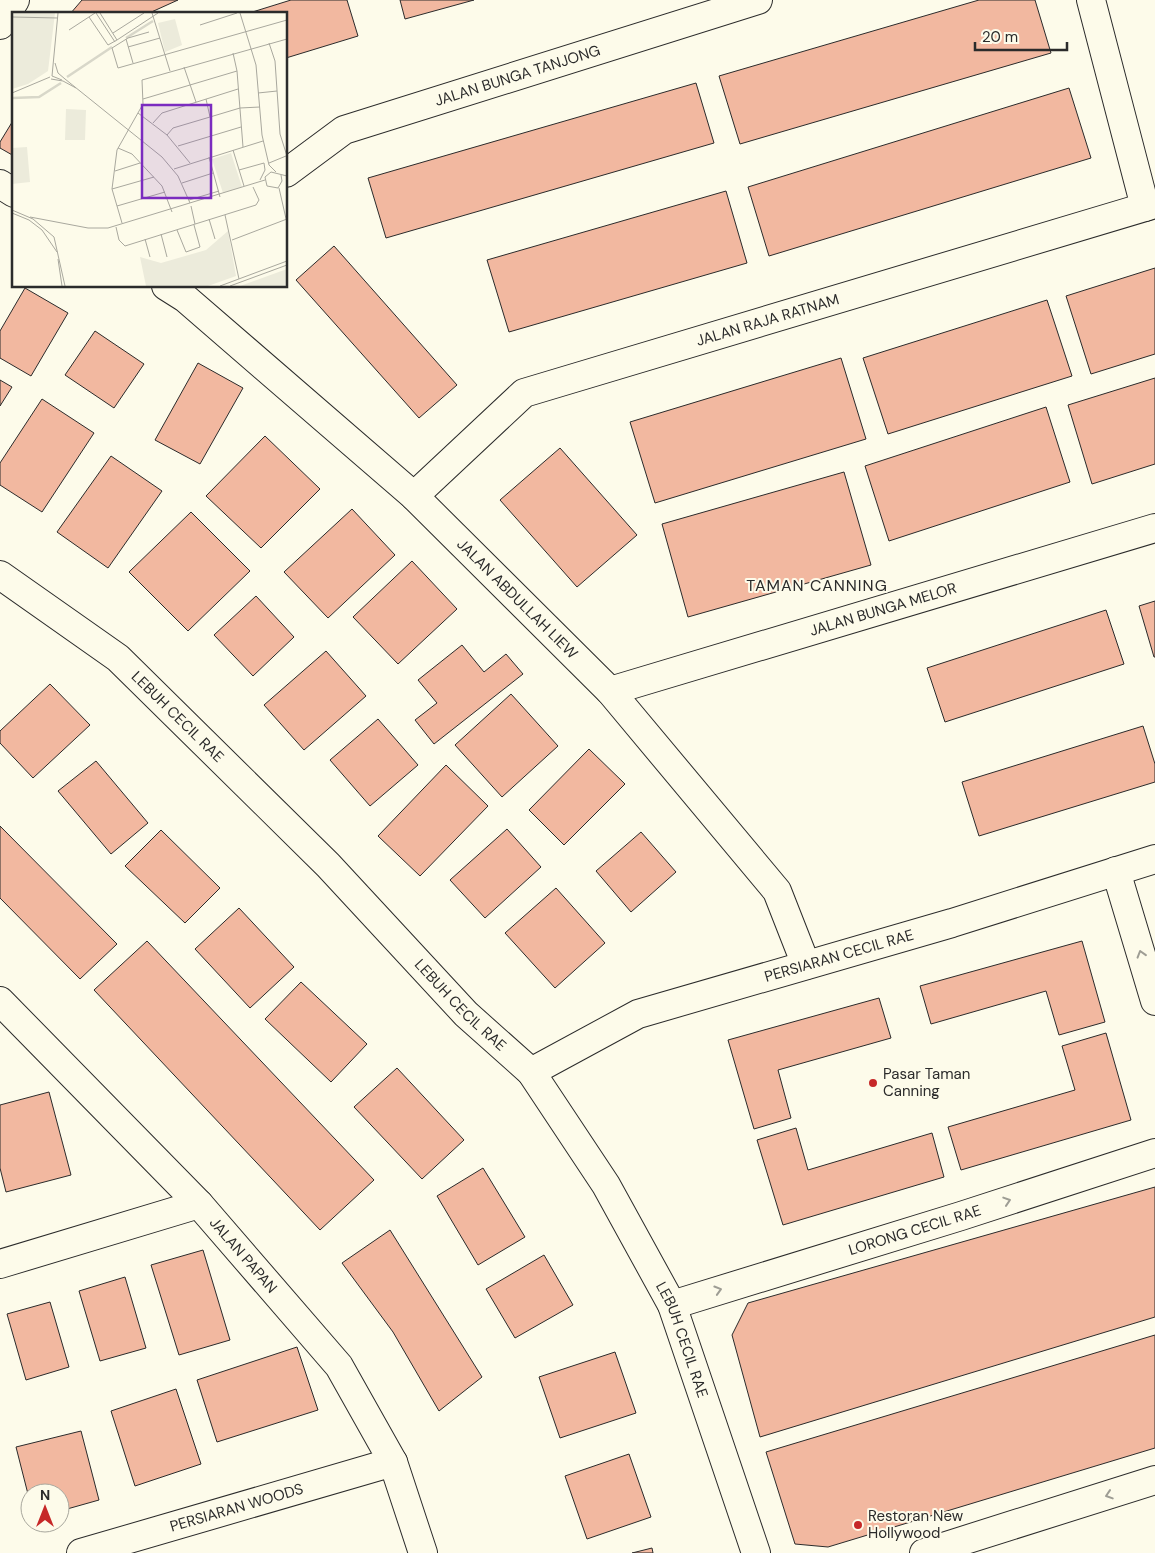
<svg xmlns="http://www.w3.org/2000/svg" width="1155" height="1553" font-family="'DM Sans',sans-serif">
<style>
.building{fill:#f2b8a0;stroke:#2b2b2b}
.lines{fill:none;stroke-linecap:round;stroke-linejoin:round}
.minor-casing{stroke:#2b2b2b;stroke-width:30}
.tertiary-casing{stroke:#2b2b2b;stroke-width:30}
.minor{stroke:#fdfbea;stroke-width:28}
.tertiary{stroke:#fdfbea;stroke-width:28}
.oneway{stroke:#9e9d94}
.poi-dot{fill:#c62828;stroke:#fdfbea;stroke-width:2}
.labels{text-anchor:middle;stroke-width:4;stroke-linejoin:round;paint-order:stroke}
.street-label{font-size:15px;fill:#2b2b2b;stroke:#fdfbea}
.poi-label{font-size:15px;fill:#2b2b2b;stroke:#fdfbea;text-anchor:start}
.neighbourhood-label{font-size:16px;letter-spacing:1px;fill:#2b2b2b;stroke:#fdfbea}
.inset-river{fill:none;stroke:#d8d7c9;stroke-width:2.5}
.inset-road{fill:none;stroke:#a9a89e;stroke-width:1}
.view{fill:#7b2cbf;fill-opacity:0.15;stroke:#7b2cbf;stroke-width:2.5}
.inset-edge{fill:none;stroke:#2b2b2b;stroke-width:2.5}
</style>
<rect width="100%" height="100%" fill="#fdfbea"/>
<path class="building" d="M 82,0 L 178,0 L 147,14 L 70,14 Z
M 291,0 L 347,0 L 358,36 L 286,58 L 286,14 L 246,14 Z
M 400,0 L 474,0 L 405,19 Z
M 979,0 L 1035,0 L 1051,53 L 740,144 L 719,76 Z
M 696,83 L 714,143 L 386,238 L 368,178 Z
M 1069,88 L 1091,158 L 769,256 L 748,187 Z
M 14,119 L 14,156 L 0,148 L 0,142 Z
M 726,191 L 747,263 L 509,332 L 487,260 Z
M 334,246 L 457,385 L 419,418 L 296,280 Z
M 1155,268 L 1155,354 L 1091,374 L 1066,296 Z
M 25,288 L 68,313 L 31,376 L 0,358 L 0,331 Z
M 1047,300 L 1072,376 L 888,434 L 863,358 Z
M 95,331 L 144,364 L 114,408 L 65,375 Z
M 841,358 L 866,439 L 655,503 L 630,422 Z
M 198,363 L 243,388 L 200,464 L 155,440 Z
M 1155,378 L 1155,464 L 1092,484 L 1068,405 Z
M 0,380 L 12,387 L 0,406 Z
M 42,399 L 94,433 L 42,512 L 0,485 L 0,463 Z
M 1046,407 L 1070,482 L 889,541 L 865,466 Z
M 265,436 L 320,489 L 261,548 L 206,496 Z
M 560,448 L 637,535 L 577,587 L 500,500 Z
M 111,456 L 162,491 L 108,568 L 57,532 Z
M 844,472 L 871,565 L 688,617 L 662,524 Z
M 352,509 L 395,555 L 328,618 L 284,572 Z
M 191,512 L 250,571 L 188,631 L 129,572 Z
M 412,561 L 457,609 L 398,664 L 353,617 Z
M 256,596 L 294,637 L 253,676 L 214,635 Z
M 1155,601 L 1155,657 L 1154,657 L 1139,606 Z
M 1106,610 L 1124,664 L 945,722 L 927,668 Z
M 462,645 L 484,672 L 506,654 L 523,674 L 434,744 L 415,720 L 437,703 L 418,680 Z
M 326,651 L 366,696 L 304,750 L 264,705 Z
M 50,684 L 90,725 L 33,778 L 0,743 L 0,731 Z
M 511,694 L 558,746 L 502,797 L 455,745 Z
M 378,719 L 418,765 L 370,806 L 330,760 Z
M 1143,726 L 1155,764 L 1155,782 L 979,836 L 962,782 Z
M 589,749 L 625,784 L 564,845 L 529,810 Z
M 96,761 L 148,823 L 111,854 L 58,791 Z
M 446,765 L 488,806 L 420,876 L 378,836 Z
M 0,826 L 117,944 L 80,979 L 0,898 Z
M 507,829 L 541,867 L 485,918 L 450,880 Z
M 161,830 L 220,888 L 185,923 L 125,866 Z
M 641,832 L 676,872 L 631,912 L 596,871 Z
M 556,888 L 605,943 L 555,988 L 505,933 Z
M 239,908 L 294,967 L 250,1008 L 195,949 Z
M 147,941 L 374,1180 L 320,1230 L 94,990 Z
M 1082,941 L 1105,1022 L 1059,1035 L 1046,991 L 931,1024 L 920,986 Z
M 301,982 L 367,1044 L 331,1082 L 265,1019 Z
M 879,998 L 891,1038 L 778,1070 L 791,1118 L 754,1129 L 728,1040 Z
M 1106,1033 L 1131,1120 L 961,1170 L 948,1127 L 1075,1090 L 1062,1046 Z
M 397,1068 L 464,1140 L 422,1179 L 354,1107 Z
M 49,1092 L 71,1175 L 6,1192 L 0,1168 L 0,1105 Z
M 796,1128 L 808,1170 L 932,1133 L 944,1177 L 783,1225 L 757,1140 Z
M 483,1168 L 525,1237 L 478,1265 L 437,1196 Z
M 1155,1187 L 1155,1317 L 760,1437 L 732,1335 L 748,1303 Z
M 390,1230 L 482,1377 L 439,1411 L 393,1332 L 342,1263 Z
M 203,1250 L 230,1340 L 179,1355 L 151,1265 Z
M 544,1255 L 573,1305 L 515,1338 L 486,1289 Z
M 125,1277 L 146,1348 L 100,1361 L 79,1291 Z
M 50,1302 L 69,1367 L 26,1380 L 7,1314 Z
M 1155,1335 L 1155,1448 L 828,1547 L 795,1544 L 766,1452 Z
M 297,1347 L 318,1410 L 217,1442 L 197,1380 Z
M 615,1352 L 636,1413 L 560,1438 L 539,1377 Z
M 176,1389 L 201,1464 L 135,1486 L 111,1411 Z
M 81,1431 L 99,1500 L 60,1511 L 60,1493 L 30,1493 L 30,1502 L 16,1447 Z
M 629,1454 L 651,1517 L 587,1539 L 565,1476 Z
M 652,1548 L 653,1553 L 632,1553 Z"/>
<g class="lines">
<defs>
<g id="minor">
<path d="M 1091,0 L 1145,207"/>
<path d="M 0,25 L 15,0"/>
<path id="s1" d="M 286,173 L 344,130 L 758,0"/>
<path d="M 0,184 L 14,193"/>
<path id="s2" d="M 166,286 L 185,298 L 414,496 L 610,691 L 777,891 L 806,965"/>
<path id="s3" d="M 414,496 L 524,393 L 1155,204"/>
<path id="s4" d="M 610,691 L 1155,528"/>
<path d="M 1116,871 L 1155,1001"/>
<path id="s5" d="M 0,1001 L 199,1204 L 339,1366 L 393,1462 L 423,1553"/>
<path d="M 0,1264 L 199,1204"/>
<path id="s6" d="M 672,1305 L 961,1216 L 1155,1153"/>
<path id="s7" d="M 81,1553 L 393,1462"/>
<path d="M 924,1553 L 1155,1480"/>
</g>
<g id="tertiary">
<path id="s8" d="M 0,575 L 118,658 L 328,865 L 466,1014 L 531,1072 L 606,1185 L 672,1305 L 756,1553"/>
<path id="s9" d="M 531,1072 L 638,1014 L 952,923 L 1155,859"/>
</g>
</defs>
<use href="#minor" class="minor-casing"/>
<use href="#tertiary" class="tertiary-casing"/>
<use href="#minor" class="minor"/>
<use href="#tertiary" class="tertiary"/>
</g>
<defs><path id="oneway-chevron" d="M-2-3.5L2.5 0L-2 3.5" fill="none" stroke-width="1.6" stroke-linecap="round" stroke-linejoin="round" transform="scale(1.25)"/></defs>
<g class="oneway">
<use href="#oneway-chevron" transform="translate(1141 954) rotate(-107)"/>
<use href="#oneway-chevron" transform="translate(1007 1201) rotate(-18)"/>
<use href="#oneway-chevron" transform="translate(718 1290) rotate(-17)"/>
<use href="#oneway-chevron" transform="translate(1109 1495) rotate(162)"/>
</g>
<g class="poi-dot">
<circle cx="873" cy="1083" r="5"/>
<circle cx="858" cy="1525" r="5"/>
</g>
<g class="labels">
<g class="street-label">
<text dy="5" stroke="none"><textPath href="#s1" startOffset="254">JALAN BUNGA TANJONG</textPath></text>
<text dy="5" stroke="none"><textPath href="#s3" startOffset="405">JALAN RAJA RATNAM</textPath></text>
<text dy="5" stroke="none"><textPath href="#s2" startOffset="471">JALAN ABDULLAH LIEW</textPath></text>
<text dy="5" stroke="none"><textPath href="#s4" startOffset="285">JALAN BUNGA MELOR</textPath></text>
<text dy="5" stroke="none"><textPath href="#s8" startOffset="228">LEBUH CECIL RAE</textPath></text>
<text dy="5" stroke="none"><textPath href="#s9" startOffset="331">PERSIARAN CECIL RAE</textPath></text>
<text dy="5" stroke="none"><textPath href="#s8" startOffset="632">LEBUH CECIL RAE</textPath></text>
<text dy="5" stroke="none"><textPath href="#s6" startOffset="254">LORONG CECIL RAE</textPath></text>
<text dy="5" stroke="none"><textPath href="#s5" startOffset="352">JALAN PAPAN</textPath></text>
<text dy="5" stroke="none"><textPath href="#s8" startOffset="1038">LEBUH CECIL RAE</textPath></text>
<text dy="5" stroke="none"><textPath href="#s7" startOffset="162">PERSIARAN WOODS</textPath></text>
</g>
<g class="poi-label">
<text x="883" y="1079">Pasar Taman<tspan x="883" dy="17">Canning</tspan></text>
<text x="868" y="1521">Restoran New<tspan x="868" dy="17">Hollywood</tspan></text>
</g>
<g class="neighbourhood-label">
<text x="817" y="591">TAMAN CANNING</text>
</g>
</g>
<g transform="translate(12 12)">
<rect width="275" height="275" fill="#fdfbea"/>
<path d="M 0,1 L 43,1 L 36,59 L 16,72 L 0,77 ZM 163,7 L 170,33 L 153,40 L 146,11 ZM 54,97 L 74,98 L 73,128 L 53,128 ZM 15,135 L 18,170 L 0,172 L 0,136 ZM 219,141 L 230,175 L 211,181 L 200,147 ZM 216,219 L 224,264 L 196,274 L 134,274 L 128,245 L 149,251 L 194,238 ZM 275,257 L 275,274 L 228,274 Z" fill="#ecebdb"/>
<path class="inset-river" d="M 114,26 L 141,9M 55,65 L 100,35M 0,86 L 27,85 L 49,71"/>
<path class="inset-road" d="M 46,1 L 40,64 L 50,68M 84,1 L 103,30M 88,1 L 105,28 L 146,1M 140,1 L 158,59M 228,1 L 244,53 L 250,123 L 257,153 L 264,160M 0,5 L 46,6M 77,5 L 96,33 L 105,28M 188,13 L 225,1M 57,18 L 83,1M 137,20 L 116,26 L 100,36 L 106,56 L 275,8M 101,21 L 132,1M 114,27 L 121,51M 257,31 L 263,49 L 268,122 L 275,144M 116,35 L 148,26M 221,41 L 225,59 L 231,135M 43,51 L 46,61 L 53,67M 172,55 L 184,90M 39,67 L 51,69 L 64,76M 53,67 L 150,145 L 166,164 L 178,191M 0,81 L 38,65M 246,81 L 265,79M 131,87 L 225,59M 194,87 L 198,105M 126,101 L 155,123 L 178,151M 141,111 L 150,101 L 226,77M 155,123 L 161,116 L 198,105 L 228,96 L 248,95M 166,134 L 229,115M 106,136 L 120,142 L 150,174 L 160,200M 221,138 L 232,174M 197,145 L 208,185M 257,151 L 274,144M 162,157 L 251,129M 227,158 L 252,151 L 253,158 L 248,168M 103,159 L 128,151M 269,163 L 270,169 L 266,176 L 255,174 L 253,165 L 259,160 L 275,164M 170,171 L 201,161M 267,176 L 275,211M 100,177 L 142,165M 177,188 L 207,179M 105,194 L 153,180M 179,194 L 183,212M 0,198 L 21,207 L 42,225 L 53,274M 0,201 L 17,208 L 30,218 L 45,240M 213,203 L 227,267M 18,205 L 76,216 L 96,216 L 253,168M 197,207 L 203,227M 110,211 L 100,177 L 105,138 L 131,92 L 130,68 L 275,27M 104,215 L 107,228 L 113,234 L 244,193 L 247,188 L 241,175M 165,218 L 174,240 L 188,235 L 182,213M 149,222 L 155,245M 133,227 L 138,245M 220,228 L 275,207M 46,247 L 50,274M 208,274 L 275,249M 218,274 L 275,253"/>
<path class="view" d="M 130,93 L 199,93 L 199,186 L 130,186 Z"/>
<rect width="275" height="275" class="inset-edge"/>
</g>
<g transform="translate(45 1508)"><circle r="24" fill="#fdfbea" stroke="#a9a89e"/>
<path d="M0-4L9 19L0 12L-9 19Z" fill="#c62828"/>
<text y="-8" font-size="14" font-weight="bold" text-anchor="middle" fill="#2b2b2b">N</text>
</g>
<path d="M975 42v8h92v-8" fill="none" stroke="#2b2b2b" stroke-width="2.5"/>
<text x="982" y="42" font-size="15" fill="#2b2b2b" stroke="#fdfbea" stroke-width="4" paint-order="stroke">20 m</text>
</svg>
